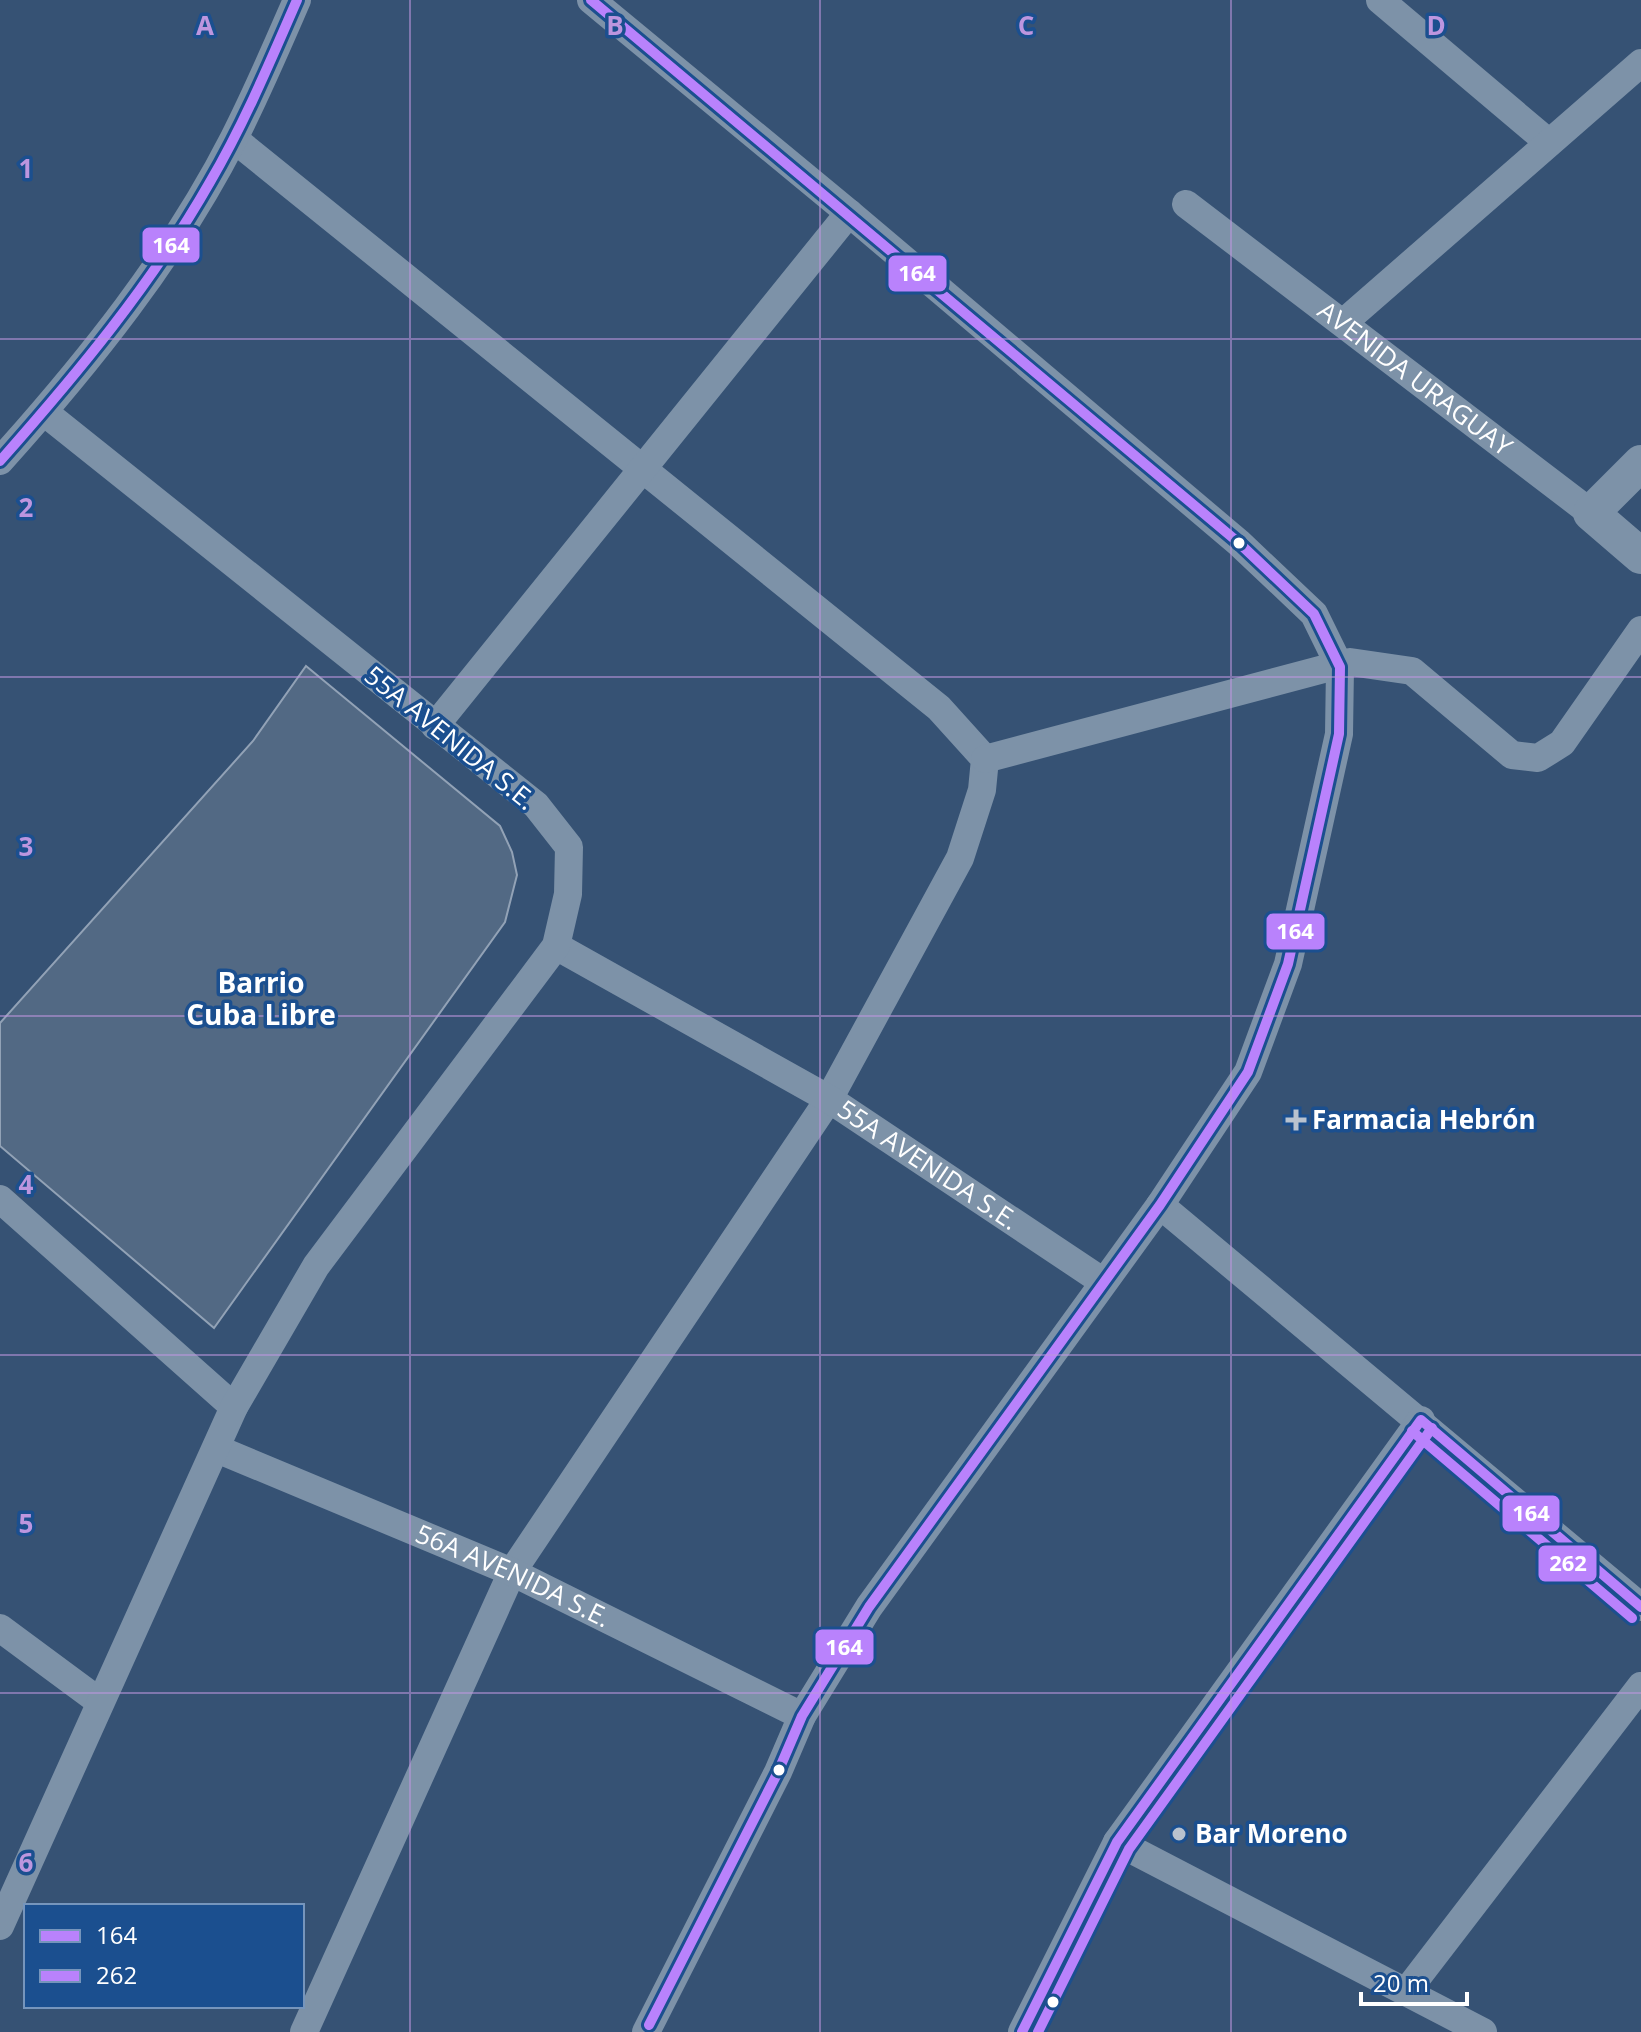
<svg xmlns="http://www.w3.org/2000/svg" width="1641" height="2032" font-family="'Open Sans',sans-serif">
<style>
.building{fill:#526984;stroke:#92a2b6;stroke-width:2}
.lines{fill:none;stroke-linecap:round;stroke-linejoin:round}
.minor{stroke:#7d92a8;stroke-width:28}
.tertiary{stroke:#7d92a8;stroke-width:36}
.bus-1-casing{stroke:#1b4f8f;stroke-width:16}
.bus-2-casing{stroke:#1b4f8f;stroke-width:16}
.bus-1{stroke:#b982fc;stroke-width:10}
.bus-2{stroke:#b982fc;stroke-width:10}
.grid{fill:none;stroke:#bd96df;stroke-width:2;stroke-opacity:0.55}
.bus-dot{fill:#fff;stroke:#1b4f8f;stroke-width:3}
.poi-dot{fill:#b9c2ce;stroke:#1b4f8f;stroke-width:3}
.labels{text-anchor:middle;stroke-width:7;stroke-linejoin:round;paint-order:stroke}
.street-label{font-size:26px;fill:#fff;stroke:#1b4f8f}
.poi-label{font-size:26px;font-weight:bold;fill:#fff;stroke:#1b4f8f;text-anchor:start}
.neighbourhood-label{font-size:28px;font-weight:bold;fill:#fff;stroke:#1b4f8f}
.grid-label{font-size:26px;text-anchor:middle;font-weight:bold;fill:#bd96df;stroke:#1b4f8f;stroke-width:7;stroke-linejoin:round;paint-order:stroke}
.line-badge{stroke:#1b4f8f;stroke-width:3}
.badge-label{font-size:22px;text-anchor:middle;font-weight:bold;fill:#fff}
</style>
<rect width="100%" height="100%" fill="#365274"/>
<path class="building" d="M 306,666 L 500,826 L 512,852 L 517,875 L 505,922 L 214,1328 L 0,1146 L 0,1023 L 253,741 Z"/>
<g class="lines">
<g class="minor">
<path d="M 591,0 L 849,213 L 1239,543 L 1314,614 L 1340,667 L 1339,734 L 1288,964 L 1248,1072 L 1160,1205 L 869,1607 L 802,1716 L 778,1772 L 646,2032"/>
<path d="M 1380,0 L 1548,142"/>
<path d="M 234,139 L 939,708 L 985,759 L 982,790 L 960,858 L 829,1099 L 512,1572 L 304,2032"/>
<path id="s1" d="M 1186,204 L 1591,513"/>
<path d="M 1343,323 L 1641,63"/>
<path d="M 0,461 C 88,363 174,256 234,138 C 257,93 277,46 297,0"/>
<path d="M 435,726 L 849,213"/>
<path d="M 985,759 L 1350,662 L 1412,671 L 1512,755 L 1538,758 L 1562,743 L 1641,630"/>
<path id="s2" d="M 556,946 L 829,1099 L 1102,1281"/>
<path d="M 0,1199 L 234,1407"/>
<path d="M 1160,1205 L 1641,1607"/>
<path id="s3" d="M 217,1449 L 512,1572 L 802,1716"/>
<path d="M 0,1628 L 100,1702"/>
<path d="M 1117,1842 L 1483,2032"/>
<path d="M 0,1926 L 234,1407 L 316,1266 L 556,946 L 568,894 L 569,847 L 536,805 L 44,412"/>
<path d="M 1406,1992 L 1641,1686"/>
<path d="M 1022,2032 L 1117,1842 L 1421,1420"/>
</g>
<path class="tertiary" d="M 1641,463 L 1591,513 L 1641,556"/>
<defs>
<path id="bus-1" d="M 591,0 L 1239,543 L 1314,614 L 1340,667 L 1339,734 L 1288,964 L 1248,1072 L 1160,1205 L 869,1607 L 802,1716 L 778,1772 L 649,2025
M 0,461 C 77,374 152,284 210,182 C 244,124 270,62 297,0
M 1421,1420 L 1641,1607
M 1022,2032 L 1117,1842 L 1421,1420"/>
<path id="bus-2" d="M 1412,1431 L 1632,1618
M 1038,2032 L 1129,1849 L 1432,1428"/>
</defs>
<use href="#bus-1" class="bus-1-casing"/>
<use href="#bus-2" class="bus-2-casing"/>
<use href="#bus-1" class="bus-1"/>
<use href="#bus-2" class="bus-2"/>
</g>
<path class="grid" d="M 410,0 L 410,2032M 820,0 L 820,2032M 1231,0 L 1231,2032M 0,339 L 1641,339M 0,677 L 1641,677M 0,1016 L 1641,1016M 0,1355 L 1641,1355M 0,1693 L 1641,1693"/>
<g class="bus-dot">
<circle cx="1239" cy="543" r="7"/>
<circle cx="779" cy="1770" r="7"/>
<circle cx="1053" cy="2002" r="7"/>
</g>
<g class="poi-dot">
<path d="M1292 1108h8v8h8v8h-8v8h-8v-8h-8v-8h8z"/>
<circle cx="1179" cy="1834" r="8"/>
</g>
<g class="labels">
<g class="street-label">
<text dy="9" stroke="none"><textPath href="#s1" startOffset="288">AVENIDA URAGUAY</textPath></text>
<text transform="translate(450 738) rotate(39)" y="9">55A AVENIDA S.E.</text>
<text dy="9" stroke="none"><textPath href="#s2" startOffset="432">55A AVENIDA S.E.</textPath></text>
<text dy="9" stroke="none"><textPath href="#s3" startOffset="322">56A AVENIDA S.E.</textPath></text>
</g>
<g class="poi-label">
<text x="1312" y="1129">Farmacia Hebrón</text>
<text x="1195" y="1843">Bar Moreno</text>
</g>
<g class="neighbourhood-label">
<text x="261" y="993">Barrio<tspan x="261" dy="32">Cuba Libre</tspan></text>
</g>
</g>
<g class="grid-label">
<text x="205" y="35">A</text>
<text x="615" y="35">B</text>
<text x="1026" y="35">C</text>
<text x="1436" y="35">D</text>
<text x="26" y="178">1</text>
<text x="26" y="517">2</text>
<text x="26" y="856">3</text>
<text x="26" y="1194">4</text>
<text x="26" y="1533">5</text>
<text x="26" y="1872">6</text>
</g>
<g class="line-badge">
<rect x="141" y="226" width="60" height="38" rx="8" fill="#b982fc"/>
<rect x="887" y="254" width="61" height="39" rx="8" fill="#b982fc"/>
<rect x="1265" y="912" width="61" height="39" rx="8" fill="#b982fc"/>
<rect x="1501" y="1494" width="60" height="39" rx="8" fill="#b982fc"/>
<rect x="1537" y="1544" width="61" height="39" rx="8" fill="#b982fc"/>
<rect x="814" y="1628" width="61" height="38" rx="8" fill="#b982fc"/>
</g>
<g class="badge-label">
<text x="171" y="253">164</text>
<text x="917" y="281">164</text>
<text x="1295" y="939">164</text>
<text x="1531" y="1521">164</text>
<text x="1568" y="1571">262</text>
<text x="844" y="1655">164</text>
</g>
<rect x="24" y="1904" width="280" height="104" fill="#1b4f8f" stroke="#7695bc" stroke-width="2"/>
<rect x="40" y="1930" width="40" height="12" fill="#b982fc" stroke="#7695bc" stroke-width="2"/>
<text x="96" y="1944" font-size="24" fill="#ffffff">164</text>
<rect x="40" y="1970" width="40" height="12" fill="#b982fc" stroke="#7695bc" stroke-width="2"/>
<text x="96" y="1984" font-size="24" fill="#ffffff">262</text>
<path d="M1361 1992v12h106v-12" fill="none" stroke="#ffffff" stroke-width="4"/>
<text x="1373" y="1992" font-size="24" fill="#ffffff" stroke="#1b4f8f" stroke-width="6" paint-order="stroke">20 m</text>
</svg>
